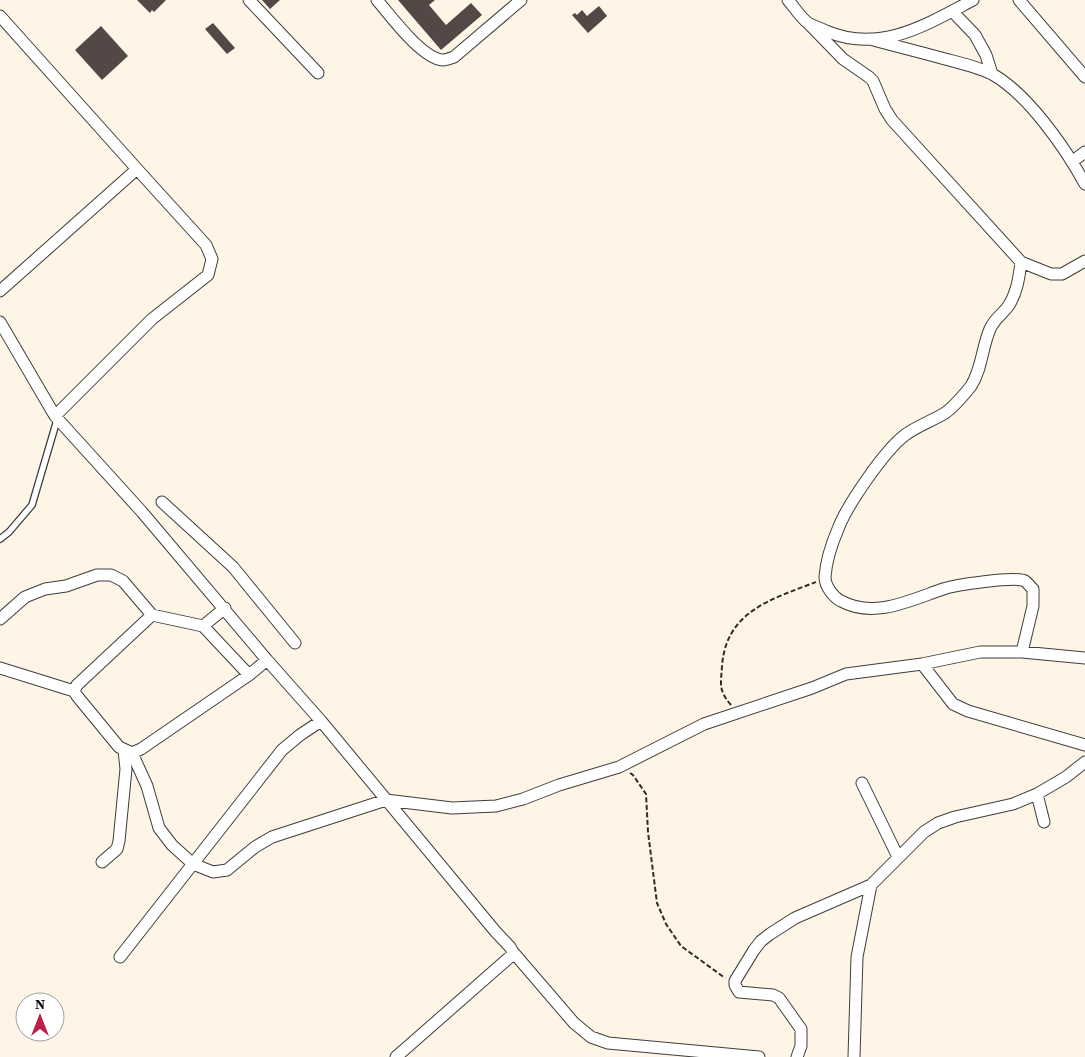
<svg xmlns="http://www.w3.org/2000/svg" width="1085" height="1057" font-family="'Source Serif 4',serif">
<style>
.building{fill:#534846}
.lines{fill:none;stroke-linecap:round;stroke-linejoin:round}
.service-casing{stroke:#3d3d3d;stroke-width:8}
.minor-casing{stroke:#3d3d3d;stroke-width:13}
.path{stroke:#2c2c2c;stroke-width:2;stroke-dasharray:5 2.5;stroke-linecap:butt}
.service{stroke:#fff;stroke-width:5.5}
.minor{stroke:#fff;stroke-width:11}
</style>
<rect width="100%" height="100%" fill="#fff5e6"/>
<path class="building" d="M 137,0 L 166,0 L 154,12 L 152,10 L 150,13 Z
M 262,0 L 280,0 L 270,9 Z
M 398,0 L 435,0 L 429,5 L 446,25 L 471,3 L 482,15 L 441,50 Z
M 599,6 L 607,16 L 588,33 L 572,15 L 575,13 L 577,15 L 582,10 L 587,16 Z
M 213,23 L 235,48 L 227,54 L 205,29 Z
M 101,26 L 128,56 L 102,80 L 75,50 Z"/>
<g class="lines">
<defs>
<path id="service" d="M 0,539 L 9,532 L 32,505 L 57,420"/>
<path id="minor" d="M 249,0 L 318,73
M 377,0 C 390,15 422,59 443,60 C 446,60 451,58 454,57 L 521,0
M 788,0 C 794,7 801,18 808,23 C 813,26 820,28 826,31 C 880,54 926,25 973,0
M 1019,0 L 1085,77
M 952,11 L 975,35 L 986,55 L 992,74
M 0,16 L 137,169 L 0,291
M 808,23 L 843,59 L 869,77 L 873,81 L 885,109 L 892,120 L 1021,262 L 1051,274 L 1062,274 L 1085,261
M 870,39 C 895,46 920,52 945,59 C 960,63 978,67 992,74 C 1028,94 1066,149 1085,184
M 1073,161 L 1085,152
M 1021,262 C 1019,278 1017,292 1009,305 C 1003,314 994,319 990,329 C 982,347 982,369 971,386 C 963,396 955,406 945,413 C 932,421 917,426 905,435 C 885,450 847,505 838,529 C 832,543 826,562 825,577 C 825,586 833,597 841,601 C 874,619 911,600 943,589 C 955,585 1014,576 1025,581 C 1028,583 1030,587 1033,589 L 1033,606 L 1022,652
M 0,322 L 55,416 L 142,512 L 267,660 L 321,721 L 495,931 L 510,947 L 513,952 L 511,956 L 396,1057
M 55,416 L 152,319 L 208,275 L 212,259 L 206,245 L 137,169
M 162,502 L 233,567 L 295,643
M 225,608 L 203,626 L 152,615 L 77,685 L 74,691 L 77,696 L 119,747 L 132,753 L 141,749 L 249,675 L 267,660
M 0,619 L 25,597 L 45,589 L 66,586 L 97,575 L 111,575 L 123,581 L 152,615
M 203,626 L 249,675
M 922,664 L 953,704 L 968,711 L 1085,745
M 0,668 L 74,691
M 132,753 L 147,786 L 159,828 L 172,845 L 193,864 L 213,872 L 227,870 L 255,847 L 272,837 L 386,800 L 452,808 L 496,806 L 523,799 L 559,785 L 619,767 L 704,724 L 812,688 L 846,674 L 922,664 L 980,652 L 1022,652 L 1085,658
M 862,783 L 898,857
M 1037,794 L 1044,822
M 102,862 L 117,849 L 119,841 L 126,769 L 124,750
M 513,952 L 574,1023 L 591,1037 L 608,1043 L 759,1057
M 120,957 L 282,750 L 300,735 L 321,721
M 797,1057 L 801,1046 L 801,1029 L 779,998 L 773,995 L 739,992 L 735,985 L 735,981 L 754,950 L 761,941 L 770,934 L 795,918 L 871,885
M 854,1057 L 857,957 L 871,885 L 924,832 L 938,823 L 955,817 L 1013,804 L 1037,794 L 1066,777 L 1085,762"/>
</defs>
<use href="#service" class="service-casing"/>
<use href="#minor" class="minor-casing"/>
<path class="path" d="M 731,705 C 718,690 721,684 722,666 C 726,611 772,599 816,582
M 630,773 L 633,775 L 646,794 L 648,832 L 657,903 L 666,924 L 681,946 L 725,978"/>
<use href="#service" class="service"/>
<use href="#minor" class="minor"/>
</g>
<g transform="translate(40 1017)"><circle r="24" fill="#ffffff" stroke="#9d9d9d"/>
<path d="M0-4L9 19L0 12L-9 19Z" fill="#be1d46"/>
<text y="-8" font-size="14" font-weight="bold" text-anchor="middle" fill="#0a0a0a">N</text>
</g>
</svg>
